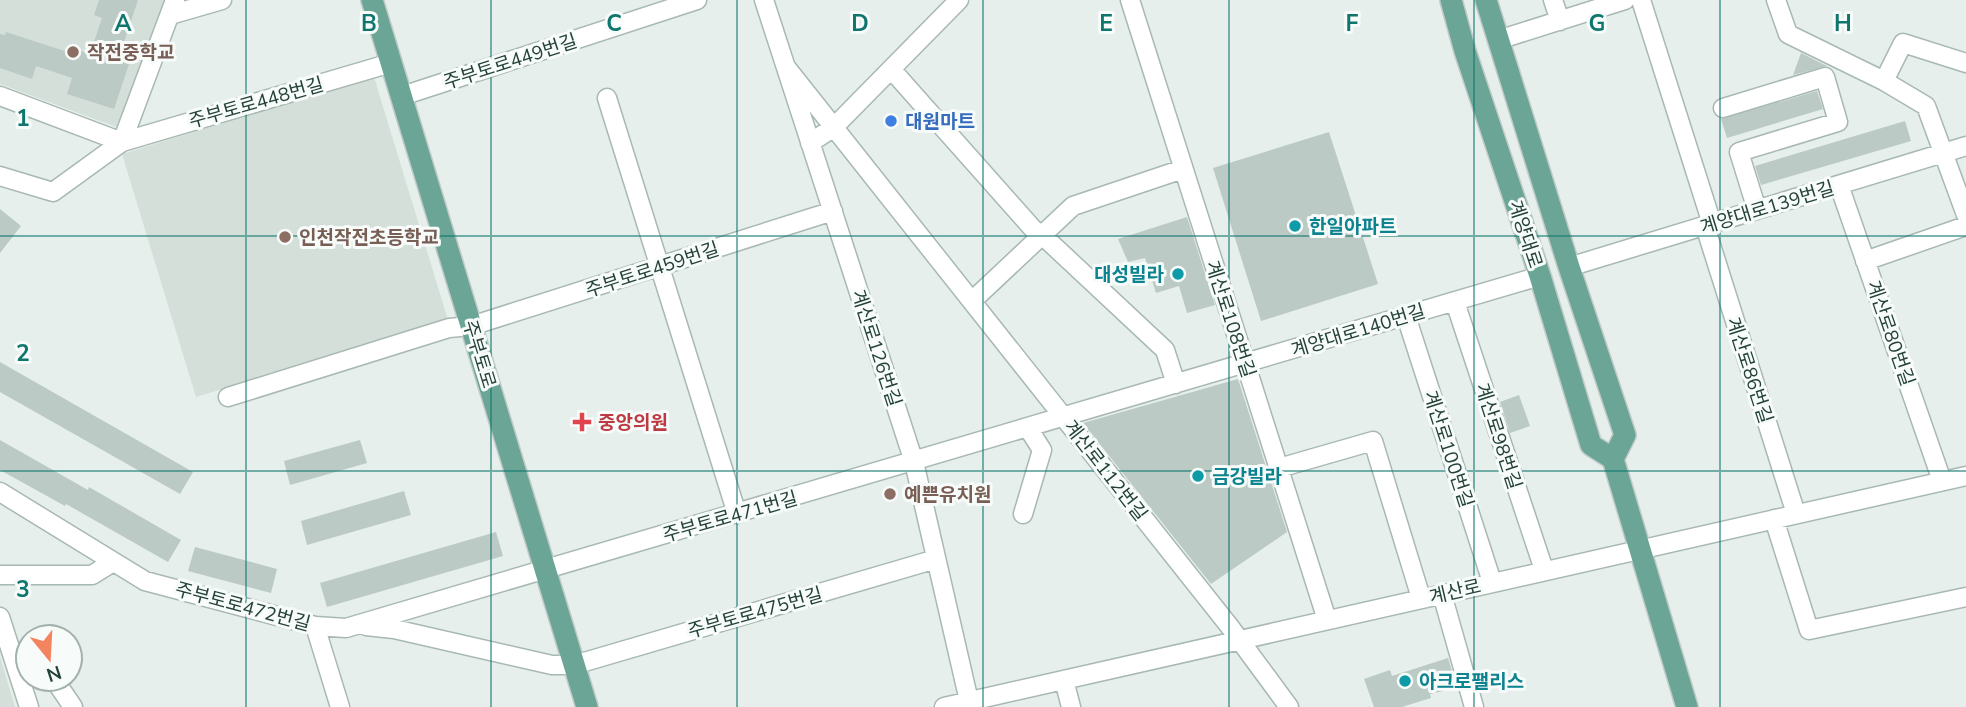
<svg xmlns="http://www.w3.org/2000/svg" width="1966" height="707" font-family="'Nunito Sans','Noto Sans KR',sans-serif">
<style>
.built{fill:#d4dfda}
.building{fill:#bbcac4}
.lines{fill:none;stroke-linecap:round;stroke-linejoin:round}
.minor-casing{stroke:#a8b8b2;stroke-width:21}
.major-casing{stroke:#c2cac8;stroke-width:24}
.minor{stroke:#fff;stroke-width:18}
.major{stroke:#6aa596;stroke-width:21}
.grid{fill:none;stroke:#0f766e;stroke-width:2;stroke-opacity:0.55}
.education-dot{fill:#8d6e63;stroke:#f7fbf9;stroke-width:2.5}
.shop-dot{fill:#3f7fe0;stroke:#f7fbf9;stroke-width:2.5}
.culture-dot{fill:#0f9aa8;stroke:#f7fbf9;stroke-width:2.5}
.health-dot{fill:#e0444e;stroke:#f7fbf9;stroke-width:2.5}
.labels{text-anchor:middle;stroke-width:6;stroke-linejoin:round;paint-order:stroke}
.education-label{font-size:19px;font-weight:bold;fill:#785e54;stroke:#f7fbf9;text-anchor:start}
.street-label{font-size:19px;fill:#24423a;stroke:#f7fbf9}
.shop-label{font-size:19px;font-weight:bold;fill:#366cbe;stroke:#f7fbf9;text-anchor:start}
.culture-label{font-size:19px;font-weight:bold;fill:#0d838f;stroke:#f7fbf9;text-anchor:start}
.health-label{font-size:19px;font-weight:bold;fill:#be3a42;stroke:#f7fbf9;text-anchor:start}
.grid-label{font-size:23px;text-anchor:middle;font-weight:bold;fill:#0f766e;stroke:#f7fbf9;stroke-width:6;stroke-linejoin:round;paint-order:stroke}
</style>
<rect width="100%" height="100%" fill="#e6efeb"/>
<path class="built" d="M 0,0 L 166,0 L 119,128 L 0,84 Z
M 374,77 L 448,320 L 196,397 L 122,154 Z
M 0,657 L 15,707 L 0,707 Z"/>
<path class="building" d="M 99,0 L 138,0 L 123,45 L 134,49 L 114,109 L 67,94 L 72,78 L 36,66 L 32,79 L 0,68 L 0,34 L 5,35 L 6,32 L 80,56 L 81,51 L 90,54 L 102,18 L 94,15 Z
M 1801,53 L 1827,66 L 1793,75 Z
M 1817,91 L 1823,109 L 1727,138 L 1721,119 Z
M 1905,121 L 1911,141 L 1761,185 L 1755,166 Z
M 1329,132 L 1378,284 L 1261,321 L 1213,168 Z
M 0,209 L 21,226 L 0,253 Z
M 1187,217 L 1215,305 L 1187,313 L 1179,286 L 1156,293 L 1145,258 L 1128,262 L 1118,239 Z
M 0,362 L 193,472 L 180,494 L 0,392 Z
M 1238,379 L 1287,532 L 1211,584 L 1083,423 Z
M 1519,395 L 1530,426 L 1510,433 L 1500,402 Z
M 0,440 L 88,490 L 89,487 L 181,540 L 168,562 L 66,504 L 65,506 L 0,470 Z
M 360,440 L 367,463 L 290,485 L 284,461 Z
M 404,491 L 411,515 L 307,545 L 301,521 Z
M 496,532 L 503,556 L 327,607 L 320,583 Z
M 195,547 L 277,569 L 271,593 L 188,571 Z
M 1448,658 L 1454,678 L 1440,682 L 1443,691 L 1430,694 L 1431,698 L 1402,707 L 1374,707 L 1364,679 L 1390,670 L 1392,676 Z"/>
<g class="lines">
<defs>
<path id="minor" d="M 764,0 L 914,462 L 969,701
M 1130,0 L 1327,620
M 1553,0 L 1560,21
M 1641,0 L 1712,224
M 1776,0 L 1788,34 L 1884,81 L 1903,43 L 1966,63
M 170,15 L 222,0
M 1498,40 L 1625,0
M 786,67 L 1230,627 L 1289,707
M 891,69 L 1034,230 L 1042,235 L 1165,350 L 1176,384
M 1884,81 L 1926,106 L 1966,215
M 0,96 L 122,142 L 391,63
M 402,96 L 697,0
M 607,98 L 737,514
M 1723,108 L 1825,77 L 1838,122 L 1739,152 L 1757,210
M 810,143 L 834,127 L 959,0
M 0,176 L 53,192 L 122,142 L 175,0
M 1839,185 L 1942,481
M 1705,226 L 1796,514
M 1865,261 L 1966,226
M 1569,267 L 1966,146
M 972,301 L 1073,206 L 1183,169
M 1455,302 L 1544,570
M 1406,316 L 1492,582
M 228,397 L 449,328 L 471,326 L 833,211
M 1279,468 L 1373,441 L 1421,598
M 0,492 L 145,581 L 315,626 L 346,628 L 1540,276
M 1023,514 L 1042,450 L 1028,428
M 1774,519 L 1809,630 L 1966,597
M 0,575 L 92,575 L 113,562
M 1442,594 L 1474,707
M 0,617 L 29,707
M 315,626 L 340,707
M 366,626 L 394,629 L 552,665 L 574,665 L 936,559
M 54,679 L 73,707
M 1064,680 L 1071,707
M 944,707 L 1966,476"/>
<path id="major" d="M 372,0 L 587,707
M 1451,0 L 1465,51 L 1540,276 L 1591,445 L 1613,459 L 1687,707
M 1486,0 L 1569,267 L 1625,435 L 1613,459"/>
</defs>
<use href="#minor" class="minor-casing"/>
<use href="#major" class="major-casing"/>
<use href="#minor" class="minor"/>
<use href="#major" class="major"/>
</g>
<path class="grid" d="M 246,0 L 246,707M 491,0 L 491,707M 737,0 L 737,707M 983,0 L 983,707M 1229,0 L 1229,707M 1474,0 L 1474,707M 1720,0 L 1720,707M 0,236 L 1966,236M 0,471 L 1966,471"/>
<g class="education-dot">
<circle cx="73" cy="52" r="7"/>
<circle cx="285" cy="237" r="7"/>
<circle cx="890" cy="494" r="7"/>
</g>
<circle class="shop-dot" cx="891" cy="121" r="7"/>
<g class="culture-dot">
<circle cx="1295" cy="226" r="7"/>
<circle cx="1178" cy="274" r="7"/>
<circle cx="1198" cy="476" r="7"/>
<circle cx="1405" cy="681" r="7"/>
</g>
<path class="health-dot" d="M578.5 411.5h7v7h7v7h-7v7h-7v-7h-7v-7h7z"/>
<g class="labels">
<g class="education-label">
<text x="87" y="59">작전중학교</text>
<text x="299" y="244">인천작전초등학교</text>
<text x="904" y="501">예쁜유치원</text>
</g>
<g class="street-label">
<text transform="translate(510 61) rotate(-18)" y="7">주부토로449번길</text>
<text transform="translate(256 102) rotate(-16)" y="7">주부토로448번길</text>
<text transform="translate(1767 207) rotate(-17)" y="7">계양대로139번길</text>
<text transform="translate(1526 234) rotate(72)" y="7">계양대로</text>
<text transform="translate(652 269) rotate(-18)" y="7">주부토로459번길</text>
<text transform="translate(1231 319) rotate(72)" y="7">계산로108번길</text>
<text transform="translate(1358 330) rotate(-17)" y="7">계양대로140번길</text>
<text transform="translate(1891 333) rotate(71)" y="7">계산로80번길</text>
<text transform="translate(877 348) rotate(72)" y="7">계산로126번길</text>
<text transform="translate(480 354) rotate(73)" y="7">주부토로</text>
<text transform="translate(1750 370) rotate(72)" y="7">계산로86번길</text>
<text transform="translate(1499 436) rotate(72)" y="7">계산로98번길</text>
<text transform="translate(1449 449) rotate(72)" y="7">계산로100번길</text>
<text transform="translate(1106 470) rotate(52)" y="7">계산로112번길</text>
<text transform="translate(730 516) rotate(-16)" y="7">주부토로471번길</text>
<text transform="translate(1455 591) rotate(-13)" y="7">계산로</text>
<text transform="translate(243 606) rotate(15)" y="7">주부토로472번길</text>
<text transform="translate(755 612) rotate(-16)" y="7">주부토로475번길</text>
</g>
<g class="shop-label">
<text x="905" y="128">대원마트</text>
</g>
<g class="culture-label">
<text x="1309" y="233">한일아파트</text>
<text x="1164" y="281" text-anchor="end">대성빌라</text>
<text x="1212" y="483">금강빌라</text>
<text x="1419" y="688">아크로팰리스</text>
</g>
<g class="health-label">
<text x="598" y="429">중앙의원</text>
</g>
</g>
<g class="grid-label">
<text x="123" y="31">A</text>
<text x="369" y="31">B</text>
<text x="614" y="31">C</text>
<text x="860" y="31">D</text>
<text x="1106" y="31">E</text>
<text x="1352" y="31">F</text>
<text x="1597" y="31">G</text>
<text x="1843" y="31">H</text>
<text x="23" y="126">1</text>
<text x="23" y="361">2</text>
<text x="23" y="597">3</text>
</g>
<g transform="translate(49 658) rotate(162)"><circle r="33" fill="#f7fbf9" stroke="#a3b1ad" stroke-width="2"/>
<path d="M0-5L12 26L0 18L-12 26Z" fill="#f4845f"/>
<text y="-10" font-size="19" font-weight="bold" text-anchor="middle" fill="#24423a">N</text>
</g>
</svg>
